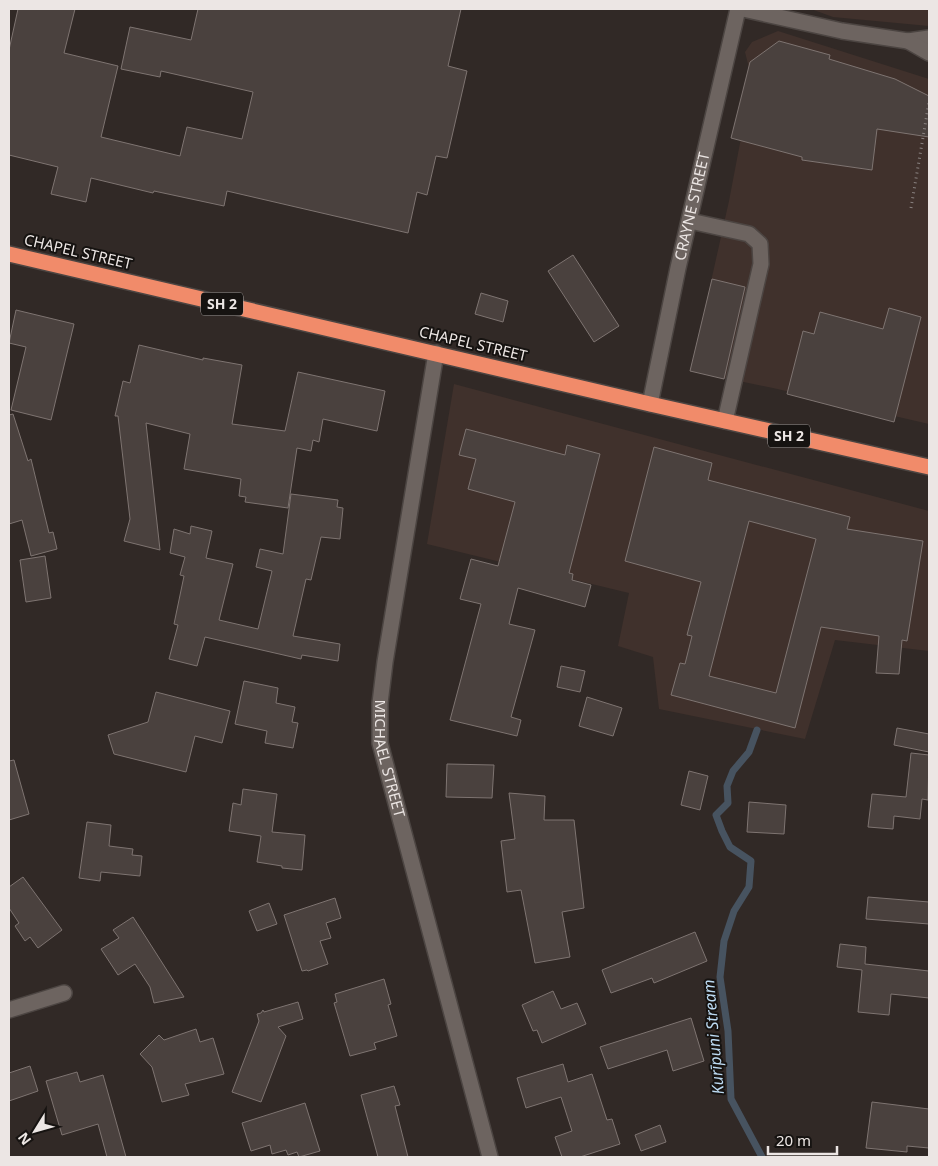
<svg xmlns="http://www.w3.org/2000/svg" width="938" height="1166" font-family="'Noto Sans',sans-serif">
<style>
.built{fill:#40312c}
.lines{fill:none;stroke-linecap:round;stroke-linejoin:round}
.stream{stroke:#475360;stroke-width:7}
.building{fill:#4a413e;stroke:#7e7471;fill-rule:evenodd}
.minor-casing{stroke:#4c4542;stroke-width:18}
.highway-casing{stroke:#4c4542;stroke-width:18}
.path{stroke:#898280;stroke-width:3;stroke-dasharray:1 4;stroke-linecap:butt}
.minor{stroke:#6d6460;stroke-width:15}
.highway{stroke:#f18b6a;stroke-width:15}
.labels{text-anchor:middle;stroke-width:4;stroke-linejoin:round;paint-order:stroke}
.shield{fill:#161311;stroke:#aca7a5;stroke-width:1}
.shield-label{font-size:14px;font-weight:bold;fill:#ece6e4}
.street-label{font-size:15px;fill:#ece6e4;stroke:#161311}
.water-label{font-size:16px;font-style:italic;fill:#bcdaf2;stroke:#161311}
</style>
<rect width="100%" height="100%" fill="#312926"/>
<path class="built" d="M 811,9 L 929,9 L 929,26 L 833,17 Z
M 778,31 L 929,79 L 929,424 L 773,388 L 691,371 L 729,201 L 752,80 L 745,52 L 752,42 Z
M 454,384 L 929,511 L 929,651 L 835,640 L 805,739 L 659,709 L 653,657 L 618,646 L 629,593 L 427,544 Z"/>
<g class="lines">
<path class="stream" d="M 757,730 L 749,752 L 733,771 L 727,786 L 728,803 L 716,815 L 722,831 L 730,847 L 751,861 L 749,887 L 734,911 L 724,941 L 720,977 L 728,1031 L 731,1099 L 762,1157"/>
</g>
<path class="building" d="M 18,9 L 75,9 L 64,53 L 118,66 L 101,137 L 180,156 L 187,127 L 242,139 L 253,92 L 161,71 L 160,77 L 121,69 L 130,27 L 191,40 L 198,9 L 461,9 L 448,66 L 467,71 L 447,158 L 436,156 L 427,195 L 417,192 L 408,233 L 227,191 L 224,206 L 154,191 L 153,193 L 91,178 L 86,202 L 51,194 L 58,167 L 9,155 L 9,50 Z
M 779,41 L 830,55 L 829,59 L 895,79 L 929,96 L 929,137 L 877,129 L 872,170 L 802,160 L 802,157 L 731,138 L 750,62 Z
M 573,255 L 619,326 L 594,342 L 548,271 Z
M 712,279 L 745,287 L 724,379 L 690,371 Z
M 481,293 L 508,301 L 503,322 L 475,314 Z
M 889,308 L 921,317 L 894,422 L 787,394 L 803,331 L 814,334 L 820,312 L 883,329 Z
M 16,310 L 74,324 L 51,420 L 11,410 L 26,347 L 9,343 Z
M 139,345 L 203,360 L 203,358 L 242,365 L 232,424 L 285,431 L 298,372 L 385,391 L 377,431 L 323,419 L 319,442 L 313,440 L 311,451 L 297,448 L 288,508 L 245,502 L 246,497 L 239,496 L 241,479 L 184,469 L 190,434 L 146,423 L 160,550 L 124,541 L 130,519 L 118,416 L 115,416 L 123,381 L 130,383 Z
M 13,414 L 28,461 L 31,459 L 49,533 L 53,532 L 57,549 L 31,556 L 22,520 L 9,524 L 9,415 Z
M 466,429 L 565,455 L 567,445 L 600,454 L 569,573 L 573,574 L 572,580 L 591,585 L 585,607 L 518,588 L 509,624 L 535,630 L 511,717 L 521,720 L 517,736 L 450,720 L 481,604 L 460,599 L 471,559 L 498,566 L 515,502 L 468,489 L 476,459 L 459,455 Z
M 654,447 L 712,463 L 708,480 L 850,517 L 847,529 L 923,541 L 907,641 L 902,640 L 899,674 L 876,673 L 879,636 L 821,627 L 795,728 L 671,695 L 680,663 L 685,664 L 692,636 L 687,635 L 701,582 L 625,561 ZM 749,521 L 816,539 L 776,693 L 709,676 Z
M 291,494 L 338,500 L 337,507 L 343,508 L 340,539 L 321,537 L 311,580 L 306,579 L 293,636 L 340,644 L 338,661 L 302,655 L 301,659 L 205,637 L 197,666 L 169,659 L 178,625 L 174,624 L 184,576 L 180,575 L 185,557 L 170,553 L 174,529 L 190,534 L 191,526 L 212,531 L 206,558 L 233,564 L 219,620 L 258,629 L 272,571 L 256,567 L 260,549 L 283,554 Z
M 45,556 L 51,598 L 26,602 L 20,560 Z
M 561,666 L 585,671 L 580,692 L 557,687 Z
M 244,681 L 278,688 L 276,703 L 295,707 L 292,722 L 298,723 L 293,748 L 265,743 L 267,731 L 235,724 Z
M 156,692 L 230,711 L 222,743 L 195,736 L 186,772 L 114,754 L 108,735 L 148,722 Z
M 587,697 L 622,708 L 613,736 L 579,726 Z
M 897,728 L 929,734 L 929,752 L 894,745 Z
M 911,753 L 929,755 L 928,800 L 922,799 L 920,819 L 894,816 L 893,829 L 868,827 L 872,794 L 906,797 Z
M 14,760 L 29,814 L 9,820 L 9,761 Z
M 447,764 L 494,765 L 492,798 L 446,797 Z
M 689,771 L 708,776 L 700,810 L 681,805 Z
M 243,789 L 277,794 L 272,832 L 305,835 L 302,870 L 282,868 L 282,866 L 257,862 L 261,836 L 229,831 L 233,803 L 241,805 Z
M 509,793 L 545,796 L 544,820 L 574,820 L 584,908 L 562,912 L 570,957 L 535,963 L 521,890 L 507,892 L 501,841 L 515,839 Z
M 749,802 L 786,805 L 784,834 L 747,832 Z
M 87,822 L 111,825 L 109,846 L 133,849 L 132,855 L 142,856 L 140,876 L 101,872 L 100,881 L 79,878 Z
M 23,877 L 62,930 L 38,948 L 30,937 L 25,941 L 15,926 L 19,923 L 9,908 L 9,887 Z
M 868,897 L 929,902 L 929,924 L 866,919 Z
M 335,898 L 341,918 L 326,923 L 331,938 L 320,941 L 328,964 L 308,971 L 307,970 L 302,971 L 284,915 Z
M 269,903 L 277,924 L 257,931 L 249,911 Z
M 133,917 L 184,997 L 154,1003 L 150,987 L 135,964 L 118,975 L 101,949 L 119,938 L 113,930 Z
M 695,932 L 707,961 L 654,983 L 652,978 L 611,993 L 602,970 Z
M 840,944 L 866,947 L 865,964 L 929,971 L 929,998 L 891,994 L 889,1015 L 858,1012 L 862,970 L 837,967 Z
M 384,979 L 391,1004 L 388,1005 L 397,1036 L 374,1043 L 376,1049 L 350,1056 L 334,1003 L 337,1002 L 335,994 Z
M 553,991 L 561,1009 L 577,1003 L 586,1024 L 542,1043 L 537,1030 L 533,1031 L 522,1005 Z
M 298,1002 L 303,1019 L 278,1027 L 286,1036 L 261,1102 L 232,1092 L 259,1021 L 257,1014 L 261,1013 L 263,1010 L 264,1012 Z
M 691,1018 L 704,1061 L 673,1071 L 667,1050 L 608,1069 L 600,1047 Z
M 196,1029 L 200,1042 L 213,1038 L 224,1074 L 185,1084 L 189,1095 L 162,1102 L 152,1067 L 140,1054 L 159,1035 L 164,1040 Z
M 563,1064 L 568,1082 L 592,1074 L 607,1120 L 612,1119 L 620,1144 L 580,1157 L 562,1157 L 555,1137 L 572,1131 L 561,1097 L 526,1108 L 517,1078 Z
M 30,1066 L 38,1091 L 9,1101 L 9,1073 Z
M 77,1072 L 80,1082 L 103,1075 L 126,1157 L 107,1157 L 98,1124 L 62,1135 L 46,1081 Z
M 394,1086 L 400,1105 L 395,1106 L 408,1157 L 378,1157 L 361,1095 Z
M 872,1102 L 929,1109 L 929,1148 L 907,1146 L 907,1152 L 866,1148 Z
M 305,1103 L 320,1151 L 299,1157 L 297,1152 L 288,1155 L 286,1150 L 272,1154 L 270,1145 L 251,1151 L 242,1123 Z
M 660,1125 L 666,1142 L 641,1151 L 635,1135 Z"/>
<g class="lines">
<defs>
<g id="minor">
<path d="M 743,9 L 842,31 L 908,41 L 929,38"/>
<path d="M 908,41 L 929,53"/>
<path d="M 690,221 L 749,234 L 760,244 L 761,264 L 725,421"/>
<path id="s1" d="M 436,353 L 385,662 L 380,703 L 380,743 L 490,1157"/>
<path id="s2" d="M 650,404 L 678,268 L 738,9"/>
<path d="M 9,1010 L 64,993"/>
</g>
<path id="highway" d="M 9,254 L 650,404 L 929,467"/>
</defs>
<use href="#minor" class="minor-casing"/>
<use href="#highway" class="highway-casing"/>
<path class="path" d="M 911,208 L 929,102"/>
<use href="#minor" class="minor"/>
<use href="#highway" class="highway"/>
</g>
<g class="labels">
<g class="shield">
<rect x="201" y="292.5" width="42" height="23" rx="4"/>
<rect x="768" y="424.5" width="42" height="23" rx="4"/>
</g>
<g class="shield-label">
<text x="222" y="309">SH 2</text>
<text x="789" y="441">SH 2</text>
</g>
<g class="street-label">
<text dy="5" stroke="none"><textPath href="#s2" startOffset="202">CRAYNE STREET</textPath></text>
<text transform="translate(78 252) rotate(13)" y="5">CHAPEL STREET</text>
<text transform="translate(473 344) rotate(13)" y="5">CHAPEL STREET</text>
<text dy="5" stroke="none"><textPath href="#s1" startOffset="411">MICHAEL STREET</textPath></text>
</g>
<g class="water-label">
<text transform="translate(713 1037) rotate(-95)" y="6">Kurīpuni Stream</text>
</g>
</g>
<rect width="938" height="1166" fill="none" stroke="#ece6e4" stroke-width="20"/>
<g transform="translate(35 1131) rotate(233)" stroke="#161311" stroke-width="4" paint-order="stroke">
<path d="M0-4L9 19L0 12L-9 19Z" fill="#ece6e4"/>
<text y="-8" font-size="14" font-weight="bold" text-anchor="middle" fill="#ece6e4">N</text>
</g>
<path d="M768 1146v8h69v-8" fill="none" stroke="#ece6e4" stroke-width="2.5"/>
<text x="776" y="1146" font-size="15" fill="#ece6e4" stroke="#161311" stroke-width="4" paint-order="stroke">20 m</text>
</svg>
